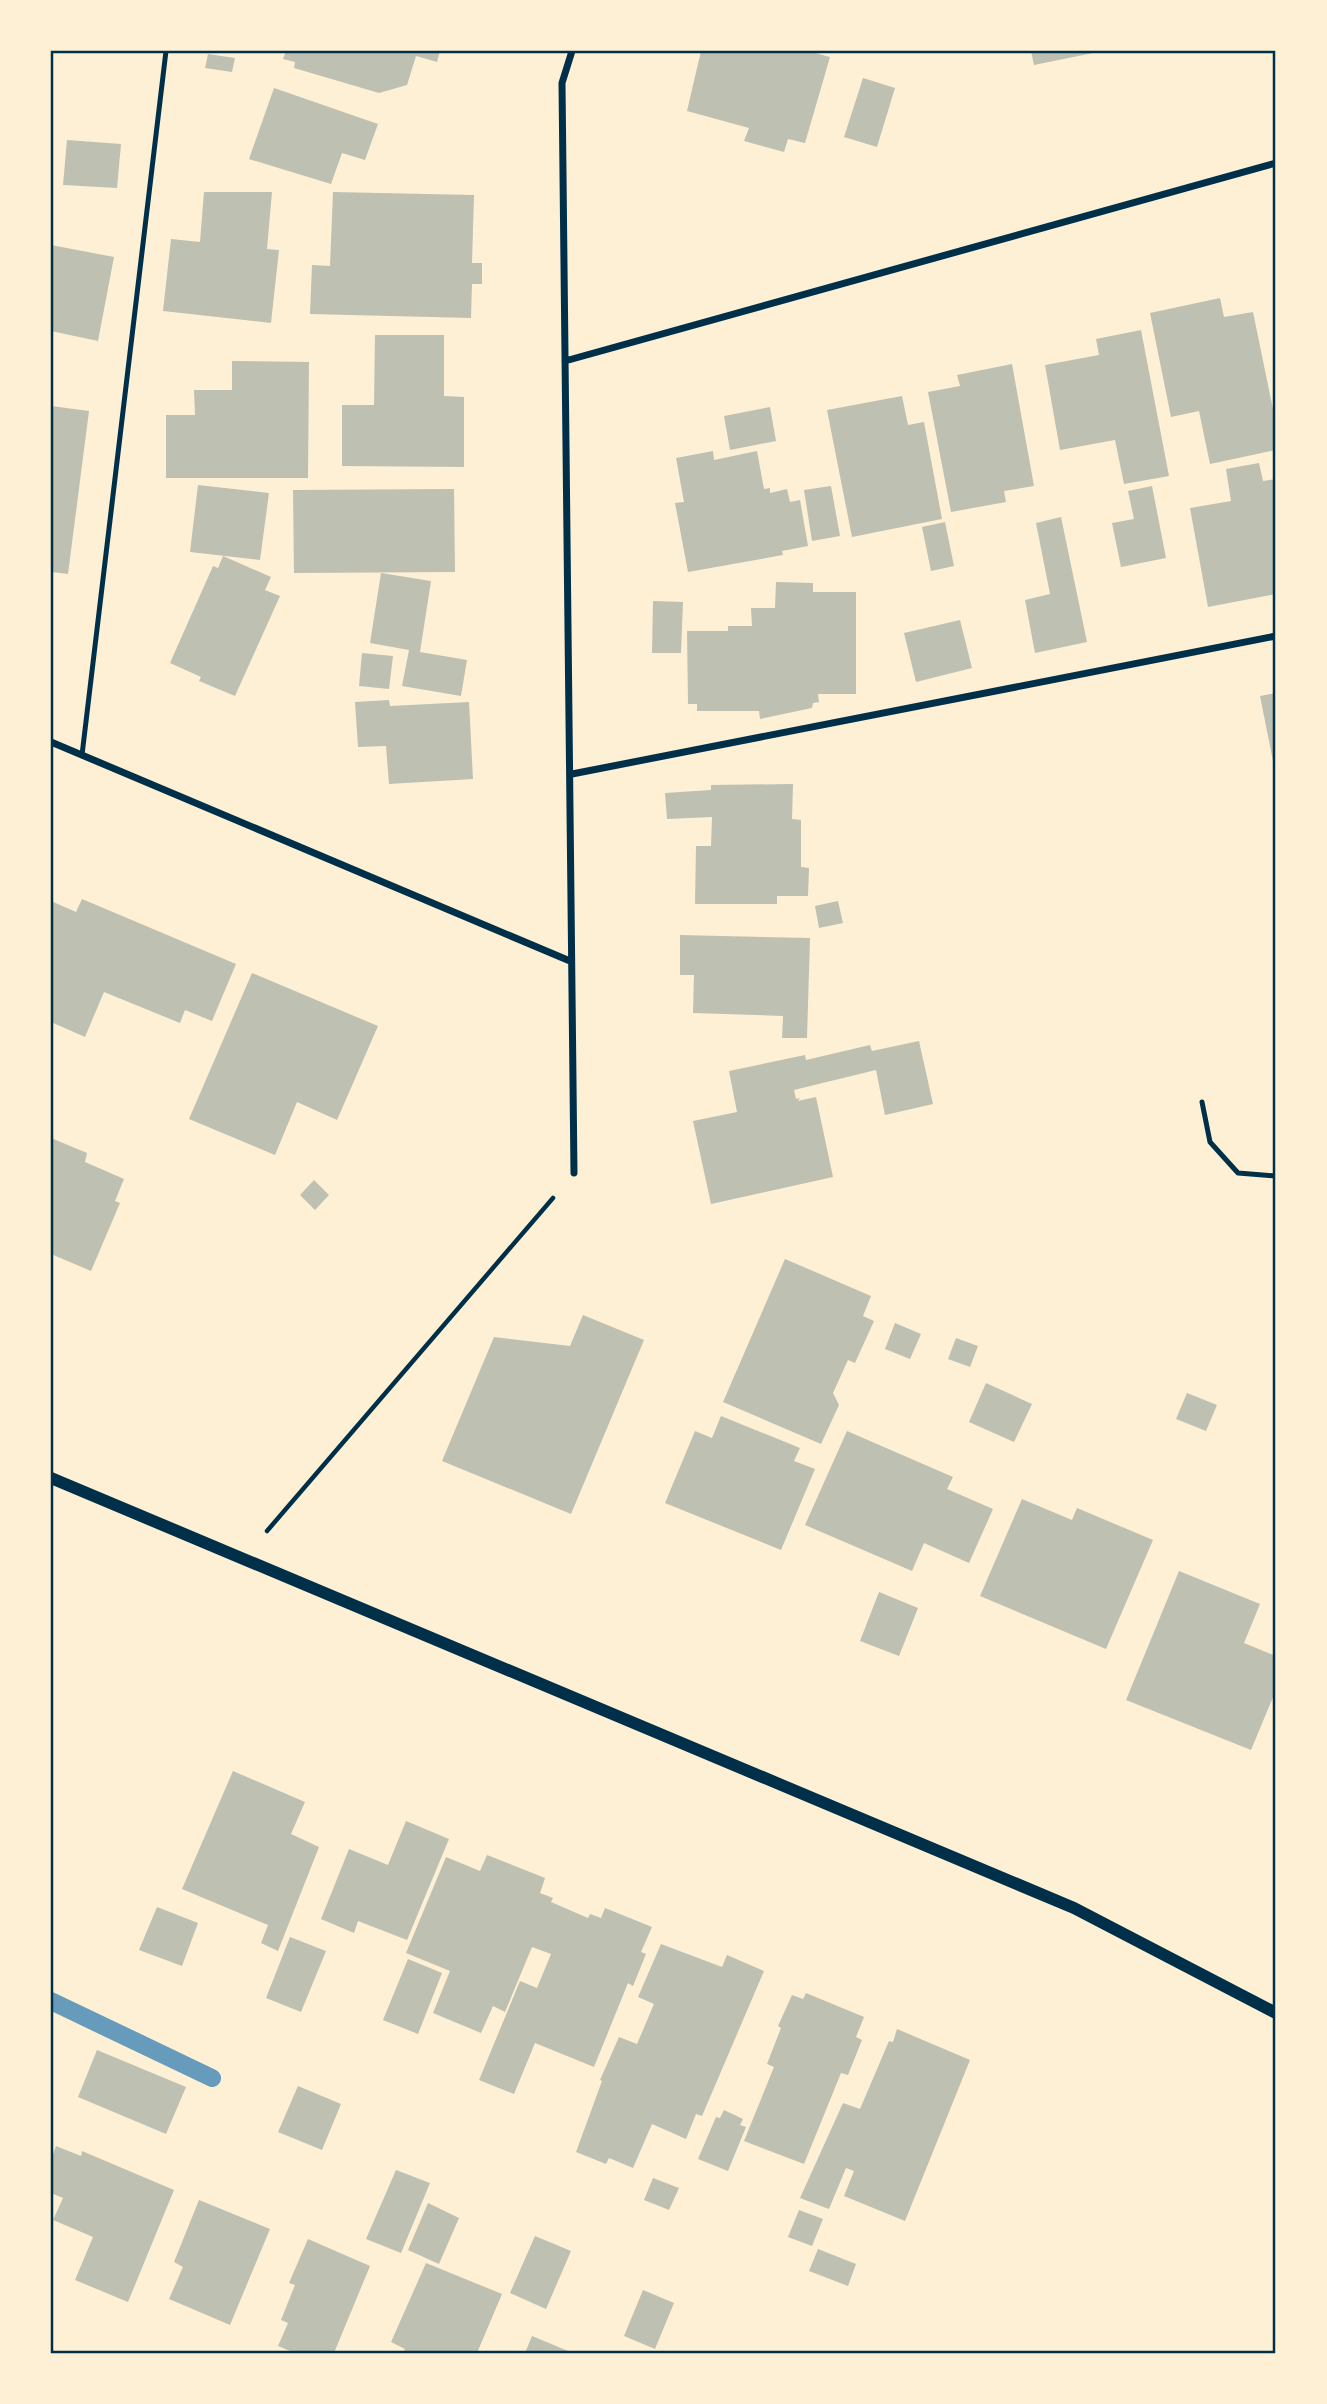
<svg xmlns="http://www.w3.org/2000/svg" width="1327" height="2404" font-family="'DejaVu Sans',sans-serif">
<style>
.lines{fill:none;stroke-linecap:round;stroke-linejoin:round}
.stream{stroke:#669bbc;stroke-width:18}
.building{fill:#bec0b2}
.path{stroke:#003049;stroke-width:4.5}
.service{stroke:#003049;stroke-width:5}
.minor{stroke:#003049;stroke-width:7}
.tertiary{stroke:#003049;stroke-width:12}
.neatline{fill:none;stroke:#003049;stroke-width:2.5}
</style>
<rect width="100%" height="100%" fill="#fdf0d5"/>
<g class="lines">
<path class="stream" d="M 51,2001 L 212,2078"/>
</g>
<path class="building" d="M 286,51 L 440,51 L 437,62 L 416,56 L 407,85 L 379,93 L 294,68 L 295,62 L 283,59 Z
M 701,51 L 808,51 L 830,57 L 805,143 L 788,139 L 784,152 L 744,141 L 749,128 L 687,111 Z
M 1031,51 L 1097,51 L 1098,52 L 1034,65 Z
M 208,54 L 235,58 L 232,72 L 205,68 Z
M 863,78 L 895,88 L 877,147 L 844,137 Z
M 274,88 L 378,124 L 365,160 L 342,153 L 331,184 L 249,159 Z
M 67,140 L 121,144 L 117,188 L 63,185 Z
M 204,192 L 272,192 L 267,249 L 279,250 L 271,323 L 163,311 L 171,239 L 200,242 Z
M 333,192 L 474,195 L 472,263 L 482,263 L 482,284 L 472,284 L 471,318 L 310,314 L 312,265 L 330,266 Z
M 51,245 L 114,257 L 98,341 L 51,331 Z
M 1220,298 L 1224,317 L 1253,312 L 1276,424 L 1276,450 L 1210,464 L 1199,411 L 1171,417 L 1150,313 Z
M 1141,330 L 1169,476 L 1124,484 L 1115,440 L 1060,450 L 1045,365 L 1099,355 L 1096,339 Z
M 375,335 L 444,335 L 444,396 L 464,397 L 464,467 L 342,466 L 342,405 L 374,405 Z
M 232,361 L 309,362 L 308,478 L 166,478 L 166,415 L 195,415 L 194,390 L 232,390 Z
M 1012,364 L 1034,486 L 1004,491 L 1006,502 L 951,512 L 928,392 L 960,386 L 957,375 Z
M 902,396 L 908,425 L 924,422 L 942,519 L 852,537 L 827,410 Z
M 51,406 L 89,411 L 68,574 L 51,572 Z
M 770,407 L 776,441 L 730,450 L 724,416 Z
M 713,451 L 714,460 L 757,451 L 764,489 L 770,488 L 770,493 L 787,489 L 790,502 L 800,500 L 808,546 L 782,551 L 783,555 L 688,572 L 675,503 L 684,502 L 676,458 Z
M 1259,463 L 1263,481 L 1276,479 L 1276,594 L 1208,607 L 1190,508 L 1231,501 L 1226,469 Z
M 198,485 L 269,493 L 260,560 L 190,552 Z
M 831,486 L 840,536 L 812,541 L 804,490 Z
M 1152,486 L 1166,558 L 1121,567 L 1112,523 L 1134,519 L 1128,491 Z
M 454,489 L 455,572 L 294,573 L 293,490 Z
M 1061,517 L 1087,642 L 1035,653 L 1025,600 L 1050,594 L 1036,523 Z
M 945,522 L 954,566 L 931,571 L 922,527 Z
M 223,556 L 271,577 L 265,590 L 280,596 L 235,696 L 199,681 L 201,677 L 170,663 L 213,566 L 218,568 Z
M 381,573 L 431,581 L 420,652 L 467,660 L 461,696 L 402,686 L 409,650 L 370,643 Z
M 776,582 L 813,583 L 813,592 L 856,592 L 856,694 L 818,694 L 819,702 L 813,703 L 812,708 L 760,719 L 759,711 L 697,711 L 697,704 L 688,704 L 687,631 L 728,631 L 728,626 L 752,626 L 751,608 L 775,608 Z
M 653,601 L 683,602 L 681,653 L 652,653 Z
M 960,620 L 972,668 L 916,682 L 904,633 Z
M 362,653 L 393,656 L 389,689 L 359,686 Z
M 1276,693 L 1276,771 L 1275,771 L 1260,696 Z
M 389,700 L 390,706 L 469,702 L 473,779 L 389,784 L 386,746 L 358,747 L 355,702 Z
M 793,784 L 792,819 L 801,820 L 801,867 L 809,868 L 808,896 L 777,896 L 777,904 L 695,904 L 696,846 L 711,846 L 712,817 L 667,819 L 665,793 L 711,790 L 711,785 Z
M 82,899 L 236,964 L 212,1021 L 185,1010 L 180,1023 L 104,992 L 85,1037 L 51,1022 L 51,901 L 76,912 Z
M 838,901 L 843,923 L 819,928 L 815,906 Z
M 680,935 L 810,938 L 807,1038 L 782,1038 L 783,1016 L 693,1013 L 694,975 L 680,975 Z
M 252,973 L 378,1026 L 337,1120 L 297,1102 L 275,1155 L 189,1119 Z
M 919,1041 L 933,1104 L 885,1115 L 876,1070 L 794,1090 L 796,1099 L 800,1098 L 798,1101 L 816,1097 L 833,1177 L 711,1204 L 693,1121 L 737,1112 L 729,1071 L 805,1055 L 806,1060 L 870,1045 L 872,1051 Z
M 51,1138 L 87,1153 L 85,1162 L 124,1179 L 115,1201 L 120,1203 L 91,1271 L 51,1254 Z
M 314,1180 L 329,1195 L 315,1210 L 300,1195 Z
M 785,1259 L 871,1296 L 863,1316 L 874,1321 L 855,1363 L 848,1360 L 833,1393 L 839,1405 L 821,1444 L 723,1402 Z
M 583,1315 L 644,1340 L 571,1514 L 442,1461 L 494,1337 L 570,1346 Z
M 895,1323 L 921,1334 L 910,1359 L 885,1349 Z
M 956,1338 L 978,1346 L 970,1367 L 948,1359 Z
M 986,1383 L 1032,1404 L 1014,1442 L 969,1422 Z
M 1187,1393 L 1217,1405 L 1206,1431 L 1176,1419 Z
M 721,1416 L 800,1448 L 794,1461 L 815,1469 L 781,1550 L 665,1503 L 695,1431 L 712,1438 Z
M 847,1431 L 953,1477 L 947,1489 L 993,1509 L 969,1563 L 924,1543 L 912,1571 L 805,1525 Z
M 1022,1499 L 1072,1520 L 1077,1508 L 1153,1540 L 1106,1649 L 980,1596 Z
M 1179,1571 L 1260,1604 L 1244,1643 L 1276,1656 L 1276,1690 L 1251,1750 L 1126,1700 Z
M 879,1592 L 918,1608 L 899,1656 L 860,1641 Z
M 233,1771 L 305,1802 L 291,1834 L 319,1847 L 278,1951 L 261,1943 L 268,1925 L 182,1889 Z
M 406,1821 L 449,1839 L 407,1940 L 358,1921 L 354,1933 L 321,1919 L 349,1849 L 388,1865 Z
M 487,1855 L 545,1878 L 540,1893 L 553,1898 L 551,1902 L 588,1918 L 590,1914 L 601,1918 L 605,1908 L 652,1927 L 641,1952 L 646,1954 L 633,1986 L 628,1983 L 594,2067 L 535,2043 L 514,2094 L 479,2080 L 520,1981 L 537,1988 L 551,1954 L 532,1947 L 505,2012 L 493,2006 L 481,2033 L 433,2013 L 450,1971 L 406,1953 L 446,1857 L 480,1871 Z
M 157,1907 L 198,1923 L 182,1966 L 139,1950 Z
M 290,1937 L 326,1951 L 301,2012 L 266,1998 Z
M 661,1944 L 722,1967 L 727,1955 L 764,1971 L 702,2116 L 696,2114 L 686,2139 L 652,2124 L 633,2168 L 609,2158 L 606,2164 L 576,2152 L 602,2081 L 600,2080 L 619,2037 L 637,2044 L 654,2004 L 638,1997 Z
M 408,1959 L 442,1973 L 418,2034 L 383,2020 Z
M 806,1993 L 864,2017 L 856,2037 L 862,2040 L 848,2075 L 841,2073 L 804,2164 L 744,2141 L 774,2067 L 767,2064 L 781,2028 L 778,2026 L 792,1995 L 803,1999 Z
M 897,2029 L 970,2060 L 905,2221 L 844,2196 L 854,2171 L 846,2168 L 829,2209 L 800,2198 L 843,2103 L 860,2109 L 889,2041 L 893,2042 Z
M 97,2050 L 186,2087 L 166,2134 L 78,2097 Z
M 298,2086 L 341,2104 L 322,2150 L 278,2132 Z
M 724,2110 L 743,2119 L 740,2125 L 746,2127 L 728,2171 L 698,2159 L 716,2117 L 720,2118 Z
M 56,2146 L 81,2156 L 82,2151 L 174,2190 L 128,2302 L 75,2280 L 93,2237 L 53,2220 L 63,2198 L 51,2193 L 51,2160 Z
M 396,2170 L 430,2183 L 401,2253 L 366,2239 Z
M 653,2178 L 679,2188 L 669,2210 L 644,2200 Z
M 199,2200 L 270,2229 L 230,2325 L 169,2299 L 183,2267 L 174,2262 Z
M 428,2203 L 459,2218 L 439,2264 L 408,2250 Z
M 799,2210 L 823,2219 L 812,2246 L 788,2237 Z
M 535,2236 L 571,2251 L 546,2309 L 510,2293 Z
M 308,2239 L 370,2266 L 334,2353 L 295,2353 L 278,2346 L 288,2323 L 281,2320 L 295,2285 L 289,2283 Z
M 818,2249 L 856,2264 L 848,2286 L 809,2271 Z
M 426,2263 L 502,2294 L 477,2353 L 403,2353 L 405,2349 L 391,2342 Z
M 643,2290 L 674,2303 L 655,2349 L 624,2336 Z
M 532,2336 L 573,2353 L 525,2353 Z"/>
<g class="lines">
<path class="path" d="M 267,1531 L 553,1198"/>
<path class="service" d="M 82,755 L 166,51
M 1202,1102 L 1210,1142 L 1238,1173 L 1276,1176"/>
<path class="minor" d="M 572,51 L 562,83 L 574,1173
M 565,361 L 1276,163
M 51,742 L 570,961
M 572,774 L 1276,636"/>
<path class="tertiary" d="M 51,1478 L 1074,1908 L 1276,2013"/>
</g>
<rect width="1327" height="2404" fill="none" stroke="#fdf0d5" stroke-width="105"/>
<rect x="52" y="52" width="1222" height="2300" class="neatline"/>
</svg>
